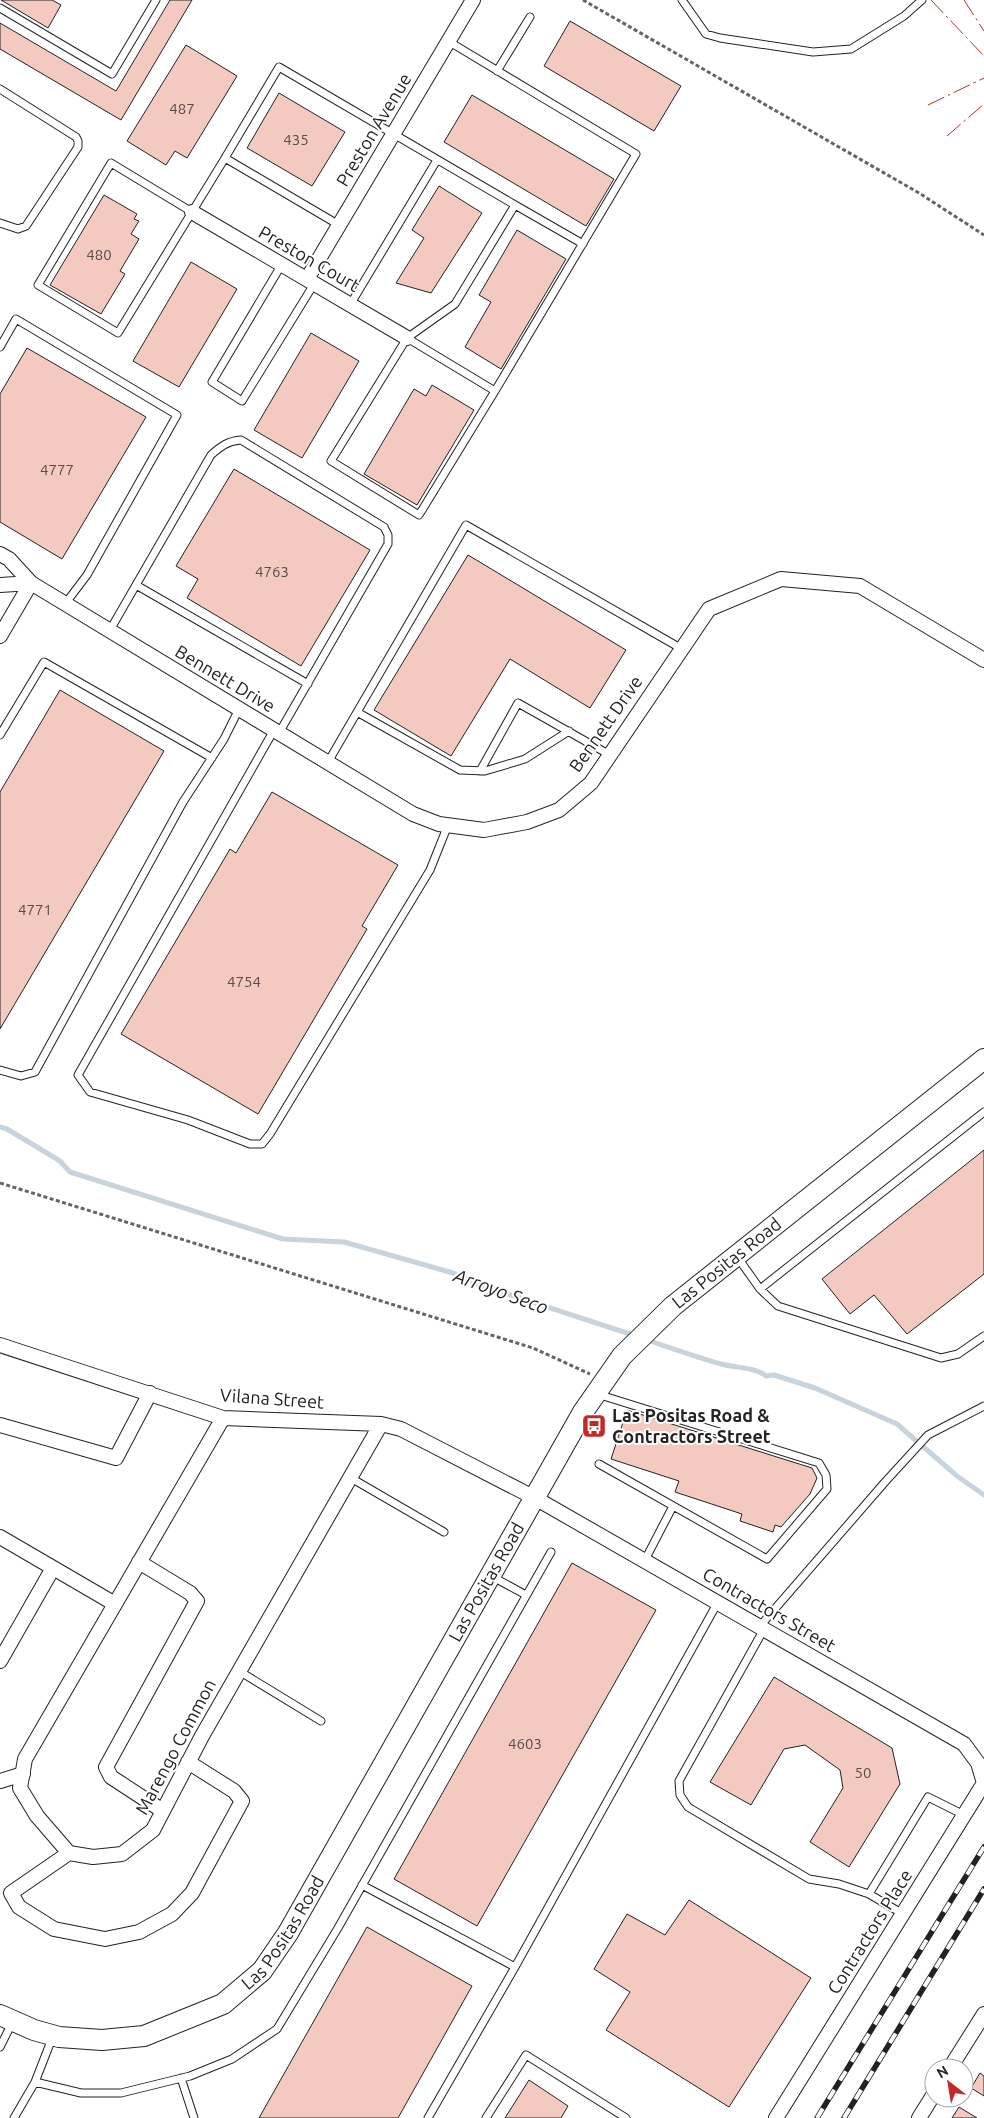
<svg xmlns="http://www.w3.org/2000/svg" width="984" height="2118" font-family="Ubuntu,sans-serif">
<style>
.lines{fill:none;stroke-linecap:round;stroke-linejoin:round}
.stream{stroke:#c7d3dd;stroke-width:5}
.building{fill:#f3c9c0;stroke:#222}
.service-casing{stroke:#222;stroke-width:9}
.minor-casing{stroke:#222;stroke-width:16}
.secondary-casing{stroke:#222;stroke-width:22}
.path{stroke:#646464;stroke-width:3;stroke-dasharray:4 2.5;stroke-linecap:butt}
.service{stroke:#fff;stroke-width:7}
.minor{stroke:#fff;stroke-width:14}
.secondary{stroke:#fff;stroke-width:20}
.rail-casing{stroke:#222;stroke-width:5.5}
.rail{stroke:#fff;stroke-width:4;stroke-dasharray:11;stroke-linecap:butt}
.power{stroke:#c62828;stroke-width:1;stroke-dasharray:18 4 2.5 4;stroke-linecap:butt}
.labels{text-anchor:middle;stroke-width:4;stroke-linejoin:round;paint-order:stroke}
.number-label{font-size:15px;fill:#564c4a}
.street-label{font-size:18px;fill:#222;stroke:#fff}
.poi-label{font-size:18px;font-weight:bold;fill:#222;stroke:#fff;text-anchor:start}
.water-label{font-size:19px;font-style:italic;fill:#222;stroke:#fff}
</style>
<rect width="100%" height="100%" fill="#fff"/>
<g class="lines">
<path class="stream" d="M 0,1127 L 7,1129 L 60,1161 L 70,1172 L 283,1239 L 344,1242 L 453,1273 L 477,1284 L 636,1336
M 647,1340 C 671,1348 696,1357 721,1364 C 736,1368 755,1367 766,1376 L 774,1375 L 815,1388 L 897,1424 L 957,1476 L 984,1495"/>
</g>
<path class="building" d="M 1,0 L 52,0 L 61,5 L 48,28 Z
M 170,0 L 192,0 L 121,120 L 0,49 L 0,23 L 116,91 Z
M 570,21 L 681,86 L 654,131 L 544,66 Z
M 186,45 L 237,76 L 187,158 L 175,151 L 166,165 L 127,141 Z
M 279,93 L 345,132 L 312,186 L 247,148 Z
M 472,95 L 614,179 L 586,226 L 444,142 Z
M 439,186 L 482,213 L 431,293 L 396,283 L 424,238 L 412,230 Z
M 104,195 L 137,214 L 134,219 L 139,221 L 131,234 L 139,239 L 120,271 L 125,274 L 101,314 L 50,285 Z
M 517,230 L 566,259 L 501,369 L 465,347 L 491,302 L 479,295 Z
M 191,262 L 237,289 L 179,387 L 133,361 Z
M 311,333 L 359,361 L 302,458 L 254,430 Z
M 27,348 L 146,417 L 62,559 L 0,522 L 0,394 Z
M 432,385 L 474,410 L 417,505 L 364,474 L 414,389 L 426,396 Z
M 234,469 L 370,550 L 301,666 L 187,598 L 198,579 L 176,566 Z
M 468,555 L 626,650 L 590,708 L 510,659 L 451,756 L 374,710 Z
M 60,690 L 164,751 L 0,1029 L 0,792 Z
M 272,792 L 398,865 L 362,926 L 367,929 L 258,1114 L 121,1034 L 230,849 L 236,853 Z
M 984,1150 L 984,1274 L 907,1334 L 874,1295 L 850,1314 L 822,1279 Z
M 627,1410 L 812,1468 L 817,1478 L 810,1494 L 781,1527 L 775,1525 L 773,1532 L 740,1521 L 742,1514 L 675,1492 L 679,1481 L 611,1459 Z
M 572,1563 L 656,1610 L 477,1926 L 394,1879 Z
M 774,1677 L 892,1748 L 900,1784 L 849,1867 L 810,1842 L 843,1788 L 840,1770 L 805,1745 L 784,1749 L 751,1805 L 710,1782 Z
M 689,1900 L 811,1978 L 729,2107 L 606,2030 L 630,1992 L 594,1969 L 627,1914 L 665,1935 Z
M 367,1927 L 472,1986 L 398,2118 L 259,2118 Z
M 980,2073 L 984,2076 L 984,2096 L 971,2088 Z
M 529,2080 L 568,2106 L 561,2118 L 505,2118 Z
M 959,2107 L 977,2118 L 952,2118 Z"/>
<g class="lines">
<defs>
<path id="service" d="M 682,0 L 706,34 L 720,38 L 813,52 L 851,49 L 904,16 L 922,0
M 0,8 L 112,74 L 156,0
M 448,41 L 636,154 L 495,391
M 497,71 L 530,17
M 0,89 L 76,137 L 78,141 L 78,147 L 26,226 L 18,229 L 0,223
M 515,205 L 583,244
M 192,212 L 111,163 L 38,285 L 118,333 L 225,158
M 339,225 L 225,158 L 279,67 L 515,205 L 455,304 L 407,338 L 331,461 L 419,515 L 495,391 L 407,338
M 282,264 L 212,382 L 242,401 L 314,284
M 350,305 L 437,160
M 0,347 L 16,319 L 177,415 L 87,575 L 65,604
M 136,585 L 308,684
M 110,630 L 211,455 C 221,446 228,441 241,440 L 384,527 L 388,535 L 388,544 L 279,733
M 357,712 L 460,770 L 485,771 L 525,759 L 569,731
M 274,730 L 78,1075 L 90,1092 L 188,1120 L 250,1144 L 262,1144 L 270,1134 L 430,870 L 448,825
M 0,735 L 44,662 L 212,758
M 328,762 L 466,525 L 682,649
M 480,771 L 518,703 L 610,755
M 0,1070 L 21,1076 L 35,1072 L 183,802 L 224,739 L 239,709
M 738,1258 L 760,1289 L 778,1306 L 941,1358 L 958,1354 L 984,1336
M 760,1289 L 984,1112
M 597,1394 L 819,1463 L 826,1475 L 827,1489 L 767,1559 L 599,1464
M 351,1478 L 444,1532
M 645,1560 L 673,1506
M 491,1576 L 526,1595
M 760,1626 L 885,1482 L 928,1435 L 984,1406
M 764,1629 L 679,1781 L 680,1795 L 688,1807 L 809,1879 L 839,1884 L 869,1894 L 903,1914
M 239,1671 L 321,1721
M 362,1885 L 515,1967
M 869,1894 L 928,1797 L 964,1815
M 0,2047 L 12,2023
M 181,2078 L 194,2118
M 35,2082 L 81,2093 L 121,2093 L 190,2076 L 232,2059 L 277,2029 L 338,1928 L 551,1552
M 14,2118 L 35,2082 L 53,2036
M 428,2118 L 515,1967 L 718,1602
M 486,2118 L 526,2055 L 626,2118"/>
<path id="minor" d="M 192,212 L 407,338
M 307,279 L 473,0
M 0,554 L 9,559 L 31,583 L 413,814 L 439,824 L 484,830 L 527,822 L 559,810 L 591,783 L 709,609 L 781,579 L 860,586 L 984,660
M 0,585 L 31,583
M 0,636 L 31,583
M 0,1345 L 223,1418 L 381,1424 L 401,1429 L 535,1498 L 964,1744 L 978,1763 L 984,1783 L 776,2118
M 223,1418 L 25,1759 L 20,1788 L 37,1816 L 69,1853 L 93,1857 L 122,1854 L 153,1830 L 202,1736 L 381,1424
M 0,1425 L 116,1458 L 150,1393
M 0,1537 L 115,1604
M 139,1562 L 190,1593 L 197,1601 L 106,1767 L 111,1777 L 163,1811
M 0,1661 L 53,1568
M 0,1781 L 23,1774
M 69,1853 L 11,1893 L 19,1907 L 54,1929 L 105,1939 L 139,1932 L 172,1914 L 192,1893 L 242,1801 L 234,1791 L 188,1762
M 950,2068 L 984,2014
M 919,2118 L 934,2094"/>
<g id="secondary">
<path id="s1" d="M 0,2015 L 34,2030 L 59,2037 L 102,2040 L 144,2036 L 223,2004 L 262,1971 L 288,1933 L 583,1412 L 622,1356 L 673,1306 L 984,1059"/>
</g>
</defs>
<use href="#service" class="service-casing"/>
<use href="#minor" class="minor-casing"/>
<use href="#secondary" class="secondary-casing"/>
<path class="path" d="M 583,0 L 919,193 L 984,235
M 0,1183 L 533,1348 L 590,1374"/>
<use href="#service" class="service"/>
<use href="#minor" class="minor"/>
<use href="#secondary" class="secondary"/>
<defs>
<path id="rail" d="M 817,2118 L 984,1847
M 844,2118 L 984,1889"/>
</defs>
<use href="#rail" class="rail-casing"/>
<use href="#rail" class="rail"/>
<path class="power" d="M 931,0 L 984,56
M 964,0 L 984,31
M 928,105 L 984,78
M 947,136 L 984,104"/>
</g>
<defs>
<symbol id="bus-square" viewBox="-11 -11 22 22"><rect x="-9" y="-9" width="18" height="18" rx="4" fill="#c62828" stroke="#fff"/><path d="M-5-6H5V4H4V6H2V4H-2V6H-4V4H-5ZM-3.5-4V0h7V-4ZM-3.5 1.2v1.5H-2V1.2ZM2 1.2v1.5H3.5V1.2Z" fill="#fff"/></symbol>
</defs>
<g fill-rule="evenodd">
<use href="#bus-square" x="580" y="1412" width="28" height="28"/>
</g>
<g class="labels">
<g class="number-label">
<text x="182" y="114">487</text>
<text x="296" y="145">435</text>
<text x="99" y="260">480</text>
<text x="57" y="475">4777</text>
<text x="272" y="577">4763</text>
<text x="35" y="915">4771</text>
<text x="244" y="987">4754</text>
<text x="525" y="1749">4603</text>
<text x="863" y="1778">50</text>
</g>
<g class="street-label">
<text transform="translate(374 130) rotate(-59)" y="6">Preston Avenue</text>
<text transform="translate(309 259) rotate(30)" y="6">Preston Court</text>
<text transform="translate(225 679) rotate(31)" y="6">Bennett Drive</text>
<text transform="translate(606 724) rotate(-55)" y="6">Bennett Drive</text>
<text dy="6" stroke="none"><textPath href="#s1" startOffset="1138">Las Positas Road</textPath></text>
<text transform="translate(272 1399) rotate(4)" y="6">Vilana Street</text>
<text dy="6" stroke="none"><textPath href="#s1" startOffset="734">Las Positas Road</textPath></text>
<text transform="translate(769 1610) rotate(30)" y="6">Contractors Street</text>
<text transform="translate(176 1747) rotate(-62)" y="6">Marengo Common</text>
<text dy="6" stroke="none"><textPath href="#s1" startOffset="328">Las Positas Road</textPath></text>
<text transform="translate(870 1932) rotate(-58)" y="6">Contractors Place</text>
</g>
<g class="poi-label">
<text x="612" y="1422">Las Positas Road &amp;<tspan x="612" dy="21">Contractors Street</tspan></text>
</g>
<g class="water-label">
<text transform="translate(501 1291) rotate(20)" y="7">Arroyo Seco</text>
</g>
</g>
<g transform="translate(949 2083) rotate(329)"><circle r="24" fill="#ffffff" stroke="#a7a7a7"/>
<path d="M0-4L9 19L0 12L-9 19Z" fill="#c62828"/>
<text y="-8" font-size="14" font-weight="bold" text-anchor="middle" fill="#222222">N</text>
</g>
</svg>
